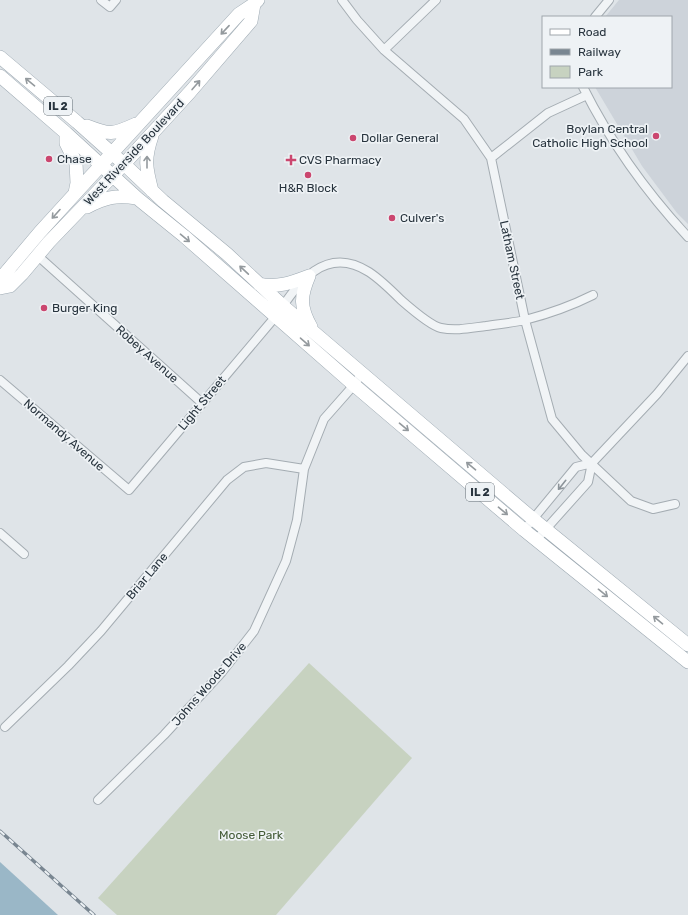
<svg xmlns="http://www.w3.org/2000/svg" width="688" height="915" font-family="Rubik,sans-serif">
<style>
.built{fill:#cdd3da}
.green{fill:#c7d2c0}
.water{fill:#9ab7c7}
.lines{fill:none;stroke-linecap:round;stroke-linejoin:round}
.minor-casing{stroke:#a4acb2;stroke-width:10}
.primary-casing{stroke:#9eaab3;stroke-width:14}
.minor{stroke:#f1f4f6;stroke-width:8}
.primary{stroke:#fff;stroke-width:13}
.rail-casing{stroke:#798691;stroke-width:3.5}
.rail{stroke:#eef2f5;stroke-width:2;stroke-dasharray:6;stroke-linecap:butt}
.oneway{stroke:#949a9e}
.oneway2{stroke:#8c949a}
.poi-dot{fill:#cb466f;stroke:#eef2f5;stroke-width:1.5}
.labels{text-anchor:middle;stroke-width:3.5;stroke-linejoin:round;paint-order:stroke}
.shield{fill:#eef2f5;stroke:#636d75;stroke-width:1}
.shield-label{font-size:11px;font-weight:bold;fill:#28343e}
.poi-label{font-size:12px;fill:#28343e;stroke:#eef2f5;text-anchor:start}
.street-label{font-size:12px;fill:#28343e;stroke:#eef2f5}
.park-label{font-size:12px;fill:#425a36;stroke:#eef2f5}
</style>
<rect width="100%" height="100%" fill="#dfe4e8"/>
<path class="built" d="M 619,0 L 688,0 L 688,224 L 677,213 L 642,166 L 595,87 L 671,87 L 671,17 L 605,17 Z"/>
<path class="green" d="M 309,663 L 412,758 L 276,915 L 117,915 L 98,898 Z"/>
<path class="water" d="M 0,862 L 58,915 L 0,915 Z"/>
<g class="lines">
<defs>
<path id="minor" d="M 101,0 L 110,7 L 116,0
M 342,0 L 357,20 L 384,50 L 464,119 L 491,158 L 525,320 L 552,419 L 582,455 L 631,501 L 653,509 L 675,504
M 595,17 L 609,0
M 384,50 L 436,0
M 583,87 C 610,141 647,193 688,237
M 491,158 L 548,113 L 587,95
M 38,256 L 202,403
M 0,380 L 129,490 L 276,316 C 298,283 325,244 369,272 C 381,280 391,290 401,300 C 409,307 431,326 441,328 C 456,331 470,328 486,326 C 499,324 512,323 525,320 C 548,314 571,306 593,295
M 524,530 L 576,467 L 592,463 L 657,394 L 688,356
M 0,533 L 24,554
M 537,539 L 588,482 L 592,463
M 5,727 L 68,666 L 101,631 L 227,480 L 244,467 L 266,463 L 304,469
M 98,800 L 164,735 L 222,672 L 254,631 L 286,561 L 297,520 L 304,469 L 324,419 L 354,385 L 362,373"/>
<path id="primary" d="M 0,57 L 77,122 L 124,164 L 163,201 L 227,254 L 283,306 L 533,519 L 688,645
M 0,76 L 66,133 L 137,198 L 184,236 L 354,385 L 524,530 L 688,662
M 87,126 C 110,135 112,135 136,124
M 66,133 L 66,143 L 76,163 L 77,183 L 75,193
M 152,191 C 146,168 144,159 152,136
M 87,207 C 106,197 116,195 137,198
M 309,276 C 300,297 300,307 311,327
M 259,284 C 277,288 291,283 309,276
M 1,287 L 2,277 L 40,232 L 239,14 L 254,4 L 258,0
M 0,288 L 10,286 L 22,274 L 49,242 L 124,164 L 190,92 L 251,21 L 254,4"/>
</defs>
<use href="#minor" class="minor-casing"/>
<use href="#primary" class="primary-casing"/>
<use href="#minor" class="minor"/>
<use href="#primary" class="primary"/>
<defs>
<path id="rail" d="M 0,831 L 94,915"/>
</defs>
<use href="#rail" class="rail-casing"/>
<use href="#rail" class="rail"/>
</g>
<defs><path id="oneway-shaft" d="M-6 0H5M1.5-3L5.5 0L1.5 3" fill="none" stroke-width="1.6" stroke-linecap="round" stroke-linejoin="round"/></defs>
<g class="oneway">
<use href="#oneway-shaft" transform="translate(225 30) rotate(133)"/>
<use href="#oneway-shaft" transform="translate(30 82) rotate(-140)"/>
<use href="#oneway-shaft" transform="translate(196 85) rotate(-49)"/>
<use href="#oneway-shaft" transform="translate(147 162) rotate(-90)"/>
<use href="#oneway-shaft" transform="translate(56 214) rotate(132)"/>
<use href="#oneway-shaft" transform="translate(185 238) rotate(40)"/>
<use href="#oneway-shaft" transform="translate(244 270) rotate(-137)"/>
<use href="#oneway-shaft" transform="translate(305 342) rotate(41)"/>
<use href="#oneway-shaft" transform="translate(404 427) rotate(40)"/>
<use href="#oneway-shaft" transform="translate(471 466) rotate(-140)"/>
<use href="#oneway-shaft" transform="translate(503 511) rotate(40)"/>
<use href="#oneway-shaft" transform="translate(603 593) rotate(39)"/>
<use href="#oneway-shaft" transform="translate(658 620) rotate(-140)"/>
</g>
<use class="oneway2" href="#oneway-shaft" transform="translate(562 485) rotate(129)"/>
<g class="poi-dot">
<circle cx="656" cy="136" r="4"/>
<circle cx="353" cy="138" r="4"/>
<circle cx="49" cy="159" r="4"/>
<path d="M289 154h4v4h4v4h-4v4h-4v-4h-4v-4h4z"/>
<circle cx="308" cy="175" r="4"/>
<circle cx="392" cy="218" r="4"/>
<circle cx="44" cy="308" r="4"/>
</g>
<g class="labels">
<g class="shield">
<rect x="44" y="97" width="28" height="18" rx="3"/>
<rect x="466" y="483" width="28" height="18" rx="3"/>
</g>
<g class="shield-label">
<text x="58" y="110">IL 2</text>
<text x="480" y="496">IL 2</text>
</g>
<g class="poi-label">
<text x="648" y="133" text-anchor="end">Boylan Central<tspan x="648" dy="14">Catholic High School</tspan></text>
<text x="361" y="142">Dollar General</text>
<text x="57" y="163">Chase</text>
<text x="299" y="164">CVS Pharmacy</text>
<text x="308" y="192" text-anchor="middle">H&amp;R Block</text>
<text x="400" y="222">Culver's</text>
<text x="52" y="312">Burger King</text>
</g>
<g class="street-label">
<text transform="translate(134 152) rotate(-47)" y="4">West Riverside Boulevard</text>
<text transform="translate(512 260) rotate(78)" y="4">Latham Street</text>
<text transform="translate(147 354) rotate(42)" y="4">Robey Avenue</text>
<text transform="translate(202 403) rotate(-50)" y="4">Light Street</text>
<text transform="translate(64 435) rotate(41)" y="4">Normandy Avenue</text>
<text transform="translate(147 576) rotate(-50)" y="4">Briar Lane</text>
<text transform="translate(209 684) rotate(-49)" y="4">Johns Woods Drive</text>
</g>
<g class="park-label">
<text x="251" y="839">Moose Park</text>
</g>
</g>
<rect x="542" y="16" width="130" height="72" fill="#eef2f5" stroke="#9fa6ac"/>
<rect x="550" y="29" width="20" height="6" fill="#ffffff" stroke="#9fa6ac"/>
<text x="578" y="36" font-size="12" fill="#28343e">Road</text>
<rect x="550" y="49" width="20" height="6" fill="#798691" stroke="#9fa6ac"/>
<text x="578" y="56" font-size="12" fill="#28343e">Railway</text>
<rect x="550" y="66" width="20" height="12" fill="#c7d2c0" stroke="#9fa6ac"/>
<text x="578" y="76" font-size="12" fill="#28343e">Park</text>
</svg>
